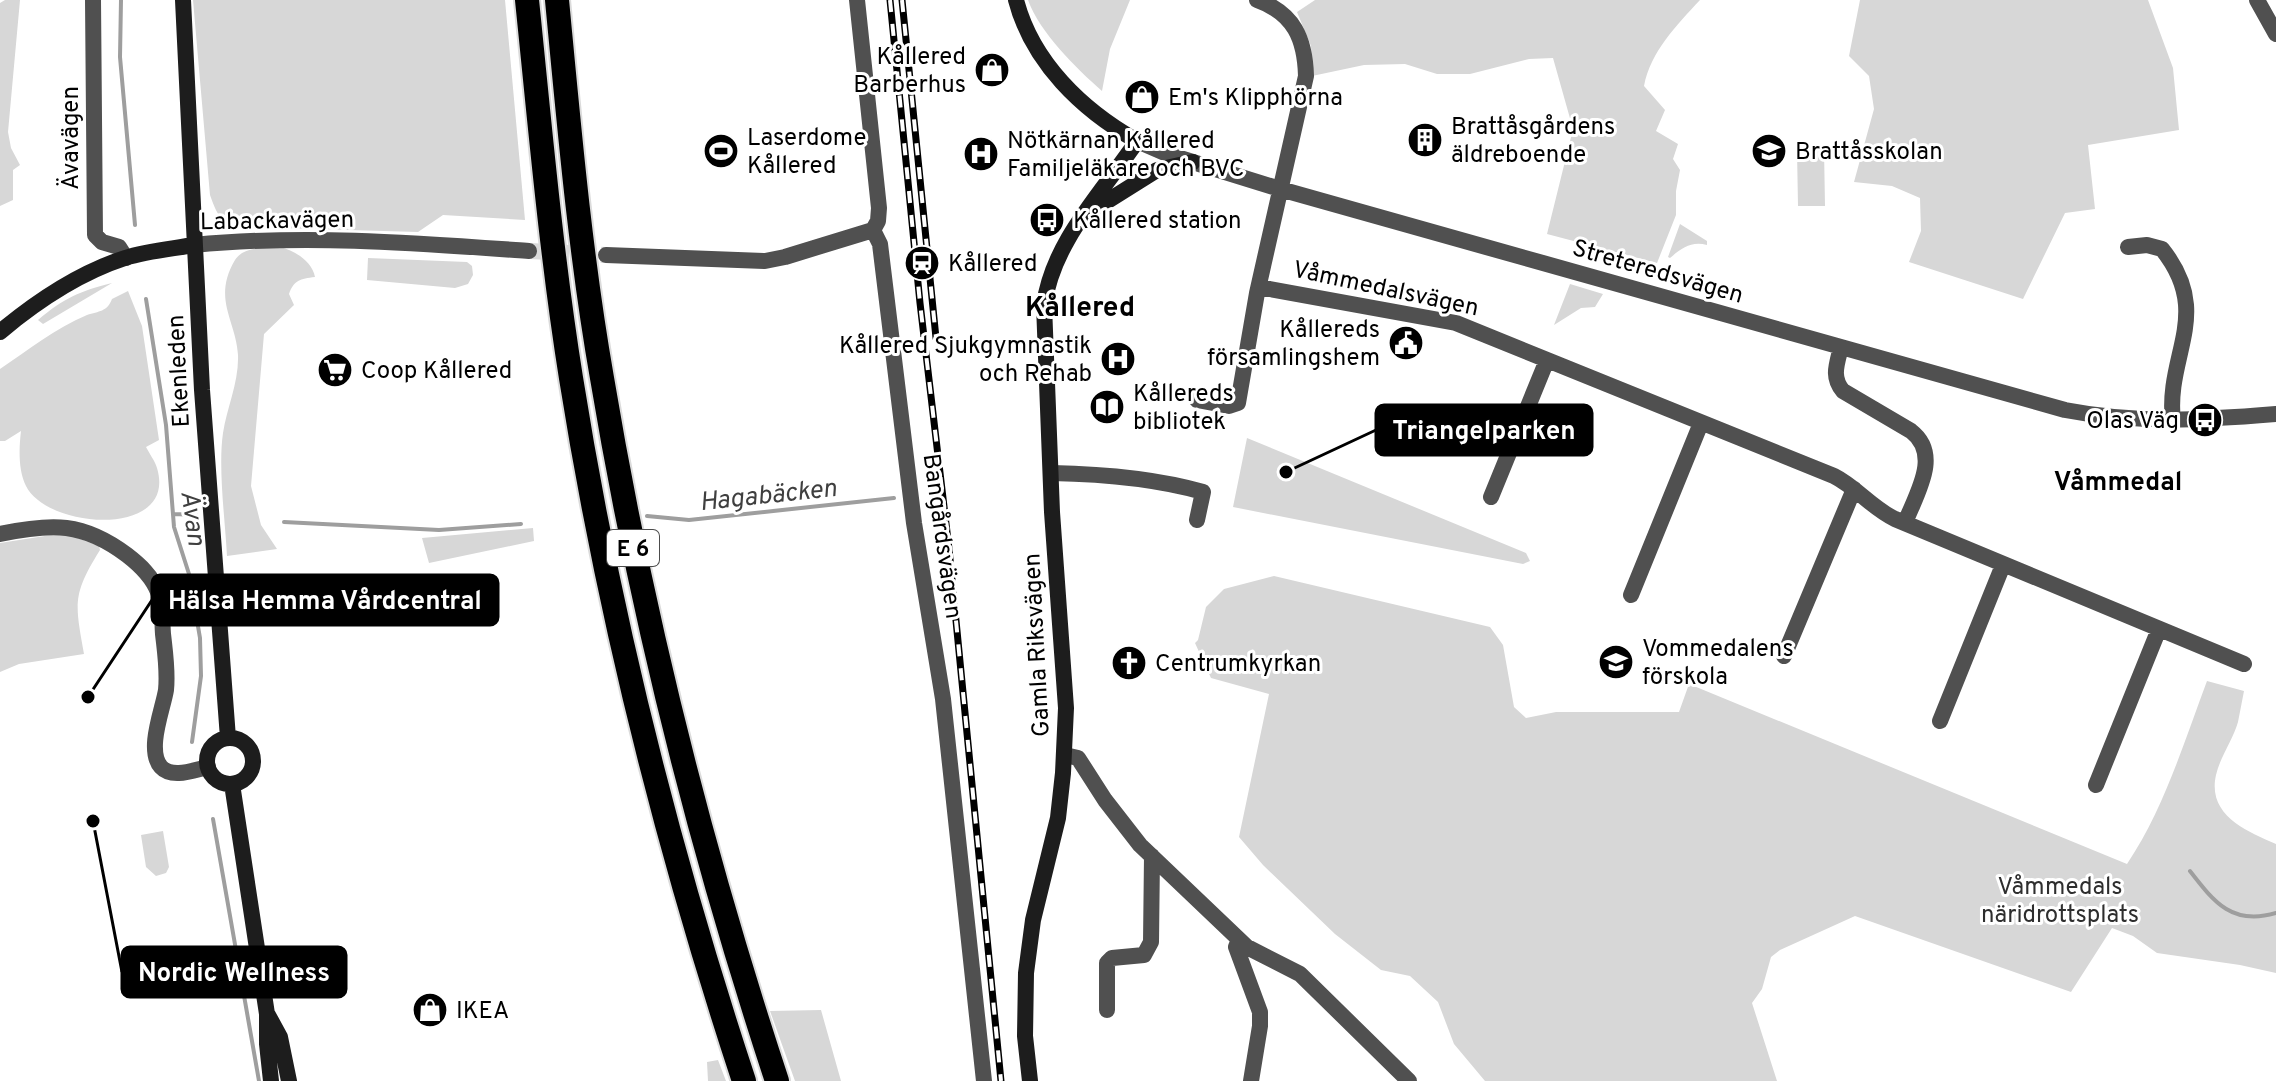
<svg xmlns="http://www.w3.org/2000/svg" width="2276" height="1081" font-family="Overpass,sans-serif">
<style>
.green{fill:#d7d7d7}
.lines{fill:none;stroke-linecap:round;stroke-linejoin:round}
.stream{stroke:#9e9e9e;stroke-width:4}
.street-tunnel{stroke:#d9d9d9;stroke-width:16;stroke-dasharray:16 8;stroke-linecap:butt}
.highway-casing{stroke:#dbdbdb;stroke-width:28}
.street{stroke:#505050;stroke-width:16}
.secondary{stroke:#1d1d1d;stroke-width:16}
.highway{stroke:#000;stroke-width:24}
.rail-casing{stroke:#000;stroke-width:7}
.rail{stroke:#fff;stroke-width:4;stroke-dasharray:12;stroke-linecap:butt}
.labels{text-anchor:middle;stroke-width:6;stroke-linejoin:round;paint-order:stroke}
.shield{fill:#fff;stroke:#4c4c4c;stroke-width:2}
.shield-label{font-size:22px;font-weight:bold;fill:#000}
.poi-label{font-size:24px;fill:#000;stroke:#fff;text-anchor:start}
.street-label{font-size:24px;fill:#000;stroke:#fff}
.park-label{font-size:24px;fill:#2e2e2e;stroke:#fff}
.neighbourhood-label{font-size:26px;font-weight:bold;fill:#000;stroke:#fff}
.water-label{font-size:26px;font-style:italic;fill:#3f3f3f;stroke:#fff}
.quarter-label{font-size:28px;font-weight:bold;fill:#000;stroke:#fff}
.leader{fill:none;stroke:#000;stroke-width:3}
.callout-dot{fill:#000;stroke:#fff;stroke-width:3}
.callout{fill:#000;stroke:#000;stroke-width:3}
.callout-label{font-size:26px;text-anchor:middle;font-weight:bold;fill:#fff}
</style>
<rect width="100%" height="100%" fill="#fff"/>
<path class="green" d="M 5,0 L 20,0 L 8,132 L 11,148 L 20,165 L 13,170 L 13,200 L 0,206 L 0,3 Z
M 193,0 L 505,0 L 525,220 L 443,215 L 418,232 L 249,227 C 222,225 219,220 210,195 Z
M 1028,0 L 1130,0 L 1110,49 L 1102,91 C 1076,68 1040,33 1028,0 Z
M 1315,0 L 1700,0 C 1676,26 1651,51 1644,86 L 1665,110 L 1656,131 L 1678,144 L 1673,159 L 1680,170 L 1676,191 L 1676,215 L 1657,263 L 1547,234 L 1573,129 L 1553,58 L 1529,59 L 1470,74 L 1437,74 L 1405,64 L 1364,65 L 1312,76 L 1311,46 L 1297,12 Z
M 1860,0 L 2148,0 L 2173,68 L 2179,130 L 2088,145 L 2095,209 L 2065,213 L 2023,299 L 1909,262 L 1921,231 L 1920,198 L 1892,186 L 1854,182 L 1874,109 L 1869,76 L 1849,56 Z
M 1824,149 L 1825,206 L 1798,206 L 1797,150 Z
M 1680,224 L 1707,241 L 1707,245 C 1691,241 1682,248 1670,258 L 1668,257 Z
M 280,247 C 295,251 312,261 315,277 C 300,279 294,280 289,294 L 294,305 L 264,334 L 251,486 L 261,525 L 277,549 L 227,556 C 225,519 218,468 223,433 C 227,407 239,382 238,355 C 236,320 212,299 235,260 C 244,246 265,248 280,247 Z
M 368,258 L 467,262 L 472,266 L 473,275 L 468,284 L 455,288 L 367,280 Z
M 112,283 L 43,324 L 38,320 C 64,298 80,291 112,283 Z
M 1570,284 L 1603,294 L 1595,307 L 1581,308 L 1554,325 Z
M 128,291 L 142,326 L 159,440 L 146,447 C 149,453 155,461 157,468 C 178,538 48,530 26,486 C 18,470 19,448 21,431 L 5,441 L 0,441 L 0,369 C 28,350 56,328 87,315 C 99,311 107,312 112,299 Z
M 1247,438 L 1526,553 L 1530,561 L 1523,564 L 1233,507 Z
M 533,528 L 534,541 L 429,563 L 422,538 Z
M 64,533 L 99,546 L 100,550 C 72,595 75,603 84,654 L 19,664 L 0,672 L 0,543 Z
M 1274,576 L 1490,627 L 1503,645 L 1514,707 L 1526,718 L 1556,712 L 1679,712 L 1689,684 L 2127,864 C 2164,809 2184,742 2207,681 L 2244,691 C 2242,701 2240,712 2238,722 C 2233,740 2220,757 2216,775 C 2207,815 2246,831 2276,844 L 2276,973 L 2240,965 L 2157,953 L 2133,936 L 2112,928 L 2071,992 L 1855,916 L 1780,950 L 1771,957 L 1762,989 L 1752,1003 L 1777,1081 L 1485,1081 L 1454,1044 L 1438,1002 L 1410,976 L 1381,970 L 1335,934 L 1263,865 L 1239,837 L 1269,694 L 1211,678 L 1195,643 L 1198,640 L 1206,607 L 1224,589 Z
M 163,831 L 169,867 L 166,873 L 156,876 L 146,867 L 141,835 Z
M 821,1010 L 841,1081 L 795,1081 L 770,1011 Z
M 718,1060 L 726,1081 L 708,1081 L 707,1062 Z"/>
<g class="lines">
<path class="stream" d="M 121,0 L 120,57 L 135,225
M 146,299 L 166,425 L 174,527 L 189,574 L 200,638 L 201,676 L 192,742
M 174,514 L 196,515
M 647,516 L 689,520 L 894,498
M 284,522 L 439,530 L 521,524
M 213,819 L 259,1081
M 2190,871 C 2214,902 2232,926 2276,913"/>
<path class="street-tunnel" d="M 529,251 L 606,255"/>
<defs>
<path id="highway" d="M 527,0 C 540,126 551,253 571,378 C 609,617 668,851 744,1081
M 557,0 C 569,126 580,253 602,378 C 642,617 701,851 777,1081"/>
</defs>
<use href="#highway" class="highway-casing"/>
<path class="street" d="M 93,0 L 95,235 L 102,242 L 119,247 L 126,258
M 857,0 L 879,208 L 878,221 L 873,230
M 2257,0 L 2276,34
M 1137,141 L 1167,154 L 1280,189 L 2065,410 C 2137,424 2204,420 2276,414
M 873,230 L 880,244 L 914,523 L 943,699 L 984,1081
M 194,245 C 305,234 418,243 529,251
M 2128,247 L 2147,245 L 2162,249 C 2214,314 2165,355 2173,421
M 606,255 L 765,261 L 785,257 L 873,230
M 1259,287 L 1456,323 L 1834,476 C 1856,487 1872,508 1895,519 L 2244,664
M 1841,347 C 1837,364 1831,377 1843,391 L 1911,431 C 1942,455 1916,494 1905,523
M 1197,400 L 1229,406 L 1238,403 L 1257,293 L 1306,76 C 1305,39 1294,13 1257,0
M 1052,473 C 1102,474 1154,478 1203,492 L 1197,520
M 1491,497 L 1547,360
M 0,534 C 52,523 83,522 127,555 C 140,565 152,576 158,592 C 163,604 162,621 163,634 C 165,652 168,671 166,690 C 163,709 146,750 161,767 C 172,779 194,770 208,767
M 1631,595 L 1701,423
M 1784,656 L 1854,489
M 1940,721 L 2003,565
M 1065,755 L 1078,758 L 1105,800 L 1140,845 L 1247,947 L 1300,974 L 1409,1081
M 2096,785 L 2159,629
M 1239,940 L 1236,947 L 1260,1012 L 1260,1026 L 1251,1081
M 1107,1010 L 1107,963 L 1112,958 L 1144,955 L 1151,942 L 1152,856"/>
<path class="secondary" d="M 183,0 L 202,390 L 228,738
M 1016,0 C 1032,62 1082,110 1137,141 C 1102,193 1053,241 1044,305 L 1052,512 L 1066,708 L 1063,773 L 1058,818 L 1033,920 L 1026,973 L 1025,1036 L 1030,1081
M 1098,207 L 1157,170 L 1193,162
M 0,332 C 37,301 79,273 125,258 C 147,251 171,249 194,245
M207 761a23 23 0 1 1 46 0a23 23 0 1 1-46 0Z
M 232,784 L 267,1014 L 267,1044 L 271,1081
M 268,1015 L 280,1037 L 289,1081"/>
<use href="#highway" class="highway"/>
<defs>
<path id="rail" d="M 890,0 L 920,303 L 949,549 L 1001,1081
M 902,0 L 936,338"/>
</defs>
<use href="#rail" class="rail-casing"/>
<use href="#rail" class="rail"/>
</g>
<defs>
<symbol id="shop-disc" viewBox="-11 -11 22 22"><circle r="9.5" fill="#000" stroke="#fff"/><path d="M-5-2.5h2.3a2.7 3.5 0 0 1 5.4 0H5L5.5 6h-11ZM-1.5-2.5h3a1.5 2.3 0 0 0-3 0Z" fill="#fff"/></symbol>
<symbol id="building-disc" viewBox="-11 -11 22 22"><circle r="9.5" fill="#000" stroke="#fff"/><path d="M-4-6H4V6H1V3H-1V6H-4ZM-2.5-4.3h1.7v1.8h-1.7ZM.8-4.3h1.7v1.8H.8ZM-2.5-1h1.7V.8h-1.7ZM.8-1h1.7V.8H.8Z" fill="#fff"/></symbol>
<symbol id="stadium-disc" viewBox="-11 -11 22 22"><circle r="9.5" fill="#000" stroke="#fff"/><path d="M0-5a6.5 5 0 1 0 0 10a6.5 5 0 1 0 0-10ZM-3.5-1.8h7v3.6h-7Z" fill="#fff"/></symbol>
<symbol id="school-disc" viewBox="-11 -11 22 22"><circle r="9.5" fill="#000" stroke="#fff"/><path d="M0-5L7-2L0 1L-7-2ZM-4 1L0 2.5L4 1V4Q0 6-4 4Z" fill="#fff"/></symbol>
<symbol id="hospital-disc" viewBox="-11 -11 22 22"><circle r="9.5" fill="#000" stroke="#fff"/><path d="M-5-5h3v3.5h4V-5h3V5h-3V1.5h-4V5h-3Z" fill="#fff"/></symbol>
<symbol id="bus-disc" viewBox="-11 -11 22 22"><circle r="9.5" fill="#000" stroke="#fff"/><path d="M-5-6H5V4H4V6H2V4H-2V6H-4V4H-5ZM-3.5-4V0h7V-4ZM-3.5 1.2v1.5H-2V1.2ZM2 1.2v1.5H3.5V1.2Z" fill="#fff"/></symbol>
<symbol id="station-disc" viewBox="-11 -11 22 22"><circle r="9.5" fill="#000" stroke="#fff"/><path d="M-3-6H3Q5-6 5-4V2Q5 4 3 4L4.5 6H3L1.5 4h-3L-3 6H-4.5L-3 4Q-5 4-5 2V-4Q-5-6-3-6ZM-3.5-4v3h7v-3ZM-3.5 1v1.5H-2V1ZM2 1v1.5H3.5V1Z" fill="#fff"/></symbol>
<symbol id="civic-disc" viewBox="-11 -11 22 22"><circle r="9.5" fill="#000" stroke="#fff"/><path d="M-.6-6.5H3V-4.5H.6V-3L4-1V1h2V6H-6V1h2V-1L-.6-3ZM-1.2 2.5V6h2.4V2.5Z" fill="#fff"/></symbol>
<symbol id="supermarket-disc" viewBox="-11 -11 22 22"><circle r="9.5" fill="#000" stroke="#fff"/><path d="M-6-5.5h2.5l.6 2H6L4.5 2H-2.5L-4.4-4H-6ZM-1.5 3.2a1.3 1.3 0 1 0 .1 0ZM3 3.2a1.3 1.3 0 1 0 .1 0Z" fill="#fff"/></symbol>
<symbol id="library-disc" viewBox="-11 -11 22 22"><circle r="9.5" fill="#000" stroke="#fff"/><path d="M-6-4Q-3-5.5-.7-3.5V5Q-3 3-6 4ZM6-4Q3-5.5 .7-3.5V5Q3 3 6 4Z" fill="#fff"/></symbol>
<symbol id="church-disc" viewBox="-11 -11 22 22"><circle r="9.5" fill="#000" stroke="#fff"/><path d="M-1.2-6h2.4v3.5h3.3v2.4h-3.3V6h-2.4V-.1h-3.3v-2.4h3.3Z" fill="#fff"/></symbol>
</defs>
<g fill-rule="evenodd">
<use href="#shop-disc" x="972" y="50" width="40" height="40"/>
<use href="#shop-disc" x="1122" y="77" width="40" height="40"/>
<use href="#building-disc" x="1405" y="120" width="40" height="40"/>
<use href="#stadium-disc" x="701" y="131" width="40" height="40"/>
<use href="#school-disc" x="1749" y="131" width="40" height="40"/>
<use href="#hospital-disc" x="961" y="134" width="40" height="40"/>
<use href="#bus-disc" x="1027" y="200" width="40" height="40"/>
<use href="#station-disc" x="902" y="243" width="40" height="40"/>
<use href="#civic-disc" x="1386" y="323" width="40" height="40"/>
<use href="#hospital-disc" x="1098" y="339" width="40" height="40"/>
<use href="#supermarket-disc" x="315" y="350" width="40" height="40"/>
<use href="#library-disc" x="1087" y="387" width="40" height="40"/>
<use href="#bus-disc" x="2185" y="400" width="40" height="40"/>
<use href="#school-disc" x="1596" y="642" width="40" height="40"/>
<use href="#church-disc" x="1109" y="643" width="40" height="40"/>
<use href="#shop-disc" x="410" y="990" width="40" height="40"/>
</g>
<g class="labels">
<rect class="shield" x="607" y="530" width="52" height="36" rx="6"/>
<g class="shield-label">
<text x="633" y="556">E 6</text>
</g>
<g class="poi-label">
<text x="966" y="64" text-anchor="end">Kållered<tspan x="966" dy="28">Barberhus</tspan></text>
<text x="1168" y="105">Em's Klipphörna</text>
<text x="1451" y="134">Brattåsgårdens<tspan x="1451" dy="28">äldreboende</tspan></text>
<text x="747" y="145">Laserdome<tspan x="747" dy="28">Kållered</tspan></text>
<text x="1007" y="148">Nötkärnan Kållered<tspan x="1007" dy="28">Familjeläkare och BVC</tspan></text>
<text x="1795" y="159">Brattåsskolan</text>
<text x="1073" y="228">Kållered station</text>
<text x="948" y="271">Kållered</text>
<text x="1380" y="337" text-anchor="end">Kållereds<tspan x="1380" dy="28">församlingshem</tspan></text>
<text x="1092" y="353" text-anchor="end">Kållered Sjukgymnastik<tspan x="1092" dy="28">och Rehab</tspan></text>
<text x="361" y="378">Coop Kållered</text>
<text x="1133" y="401">Kållereds<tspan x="1133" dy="28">bibliotek</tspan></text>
<text x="2179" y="428" text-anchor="end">Olas Väg</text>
<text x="1642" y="656">Vommedalens<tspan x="1642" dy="28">förskola</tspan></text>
<text x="1155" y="671">Centrumkyrkan</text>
<text x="456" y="1018">IKEA</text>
</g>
<g class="street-label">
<text transform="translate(70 138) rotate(-90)" y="8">Ävavägen</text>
<text transform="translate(277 220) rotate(-1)" y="8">Labackavägen</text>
<text transform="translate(1658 271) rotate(16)" y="8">Streteredsvägen</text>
<text transform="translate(1386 288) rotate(12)" y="8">Våmmedalsvägen</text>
<text transform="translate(178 371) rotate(-93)" y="8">Ekenleden</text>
<text transform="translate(943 536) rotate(82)" y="8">Bangårdsvägen</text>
<text transform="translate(1036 645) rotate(-93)" y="8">Gamla Riksvägen</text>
</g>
<g class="park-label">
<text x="2060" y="894">Våmmedals<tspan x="2060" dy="28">näridrottsplats</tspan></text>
</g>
<g class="neighbourhood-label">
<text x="2118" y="490">Våmmedal</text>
</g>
<g class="water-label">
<text transform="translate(768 494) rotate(-6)" y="9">Hagabäcken</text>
<text transform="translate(194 518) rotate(82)" y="9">Ävan</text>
</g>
<g class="quarter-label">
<text x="1080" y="316">Kållered</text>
</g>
</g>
<path class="leader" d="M1286 472L1376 430M88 697L152 600M93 821L122 972"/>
<g class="callout-dot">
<circle cx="1286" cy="472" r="8"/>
<circle cx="88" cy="697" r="8"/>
<circle cx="93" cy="821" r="8"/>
</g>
<g class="callout">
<rect x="1376" y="405" width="216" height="50" rx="8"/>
<rect x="152" y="575" width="346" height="50" rx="8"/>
<rect x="122" y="947" width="224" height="50" rx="8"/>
</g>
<g class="callout-label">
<text x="1484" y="439">Triangelparken</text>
<text x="325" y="609">Hälsa Hemma Vårdcentral</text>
<text x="234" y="981">Nordic Wellness</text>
</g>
</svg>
